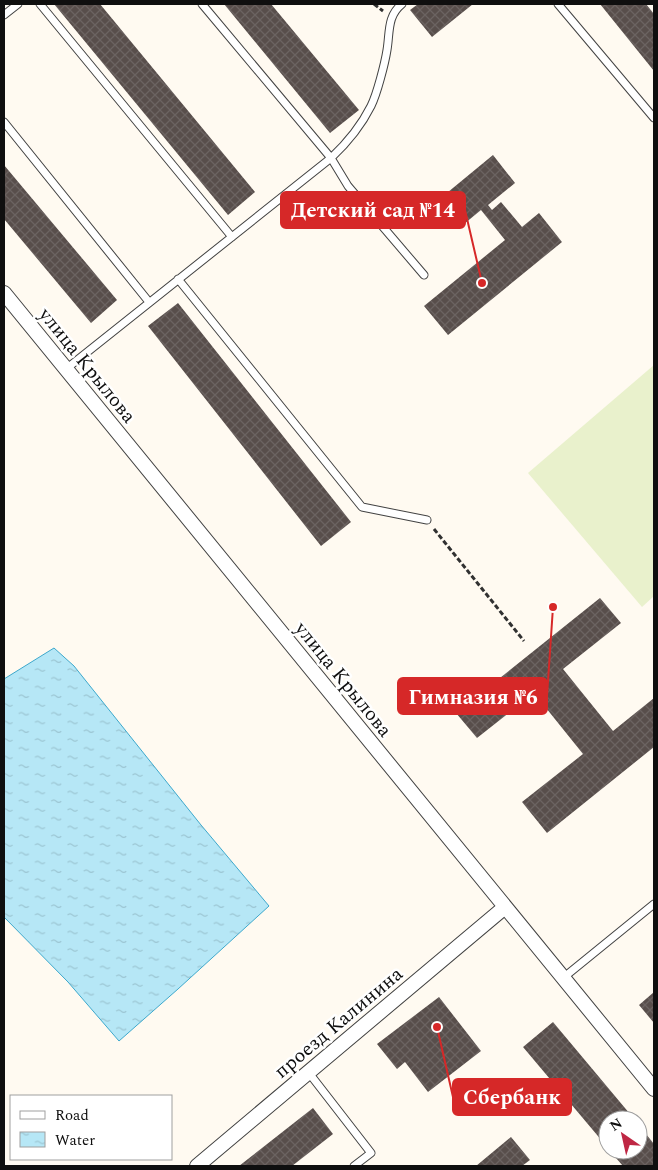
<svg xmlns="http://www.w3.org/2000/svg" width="658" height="1170" font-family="Spectral,serif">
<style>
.pitch{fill:#e9f1cc}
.water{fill:url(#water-ripples);stroke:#3da8cc}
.building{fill:url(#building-cross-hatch)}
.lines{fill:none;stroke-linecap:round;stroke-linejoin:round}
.lane-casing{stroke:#424242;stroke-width:9}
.street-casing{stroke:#424242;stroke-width:16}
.path{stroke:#313131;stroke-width:3;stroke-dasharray:5 2.5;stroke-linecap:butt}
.lane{stroke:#fff;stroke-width:7}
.street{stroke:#fff;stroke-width:14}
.labels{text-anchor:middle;stroke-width:5;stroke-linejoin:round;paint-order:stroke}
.street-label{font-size:20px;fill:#0f0f0f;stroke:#fff}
.leader{fill:none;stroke:#d62828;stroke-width:2}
.callout-dot{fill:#d62828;stroke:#fff;stroke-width:2}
.callout{fill:#d62828;stroke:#d62828;stroke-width:2}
.callout-label{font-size:21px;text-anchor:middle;font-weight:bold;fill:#fff}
</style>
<defs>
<pattern id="water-ripples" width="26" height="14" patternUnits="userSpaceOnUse" patternTransform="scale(1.25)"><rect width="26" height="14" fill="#b6e7f6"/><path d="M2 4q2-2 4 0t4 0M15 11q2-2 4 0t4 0" fill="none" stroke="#9bc5d2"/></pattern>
<pattern id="building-cross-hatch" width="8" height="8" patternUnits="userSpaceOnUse" patternTransform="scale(1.25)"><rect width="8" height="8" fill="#584e4b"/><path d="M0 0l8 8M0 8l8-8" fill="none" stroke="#6b6361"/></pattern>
</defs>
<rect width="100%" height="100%" fill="#fffaf1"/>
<path class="pitch" d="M 654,365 L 654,596 L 642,607 L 528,473 Z"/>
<path class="water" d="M 54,648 L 74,666 L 201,825 L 269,906 L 178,989 L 119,1041 L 68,982 L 4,917 L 4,679 Z"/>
<path class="building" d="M 54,4 L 100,4 L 255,192 L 228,215 Z
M 224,4 L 271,4 L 359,110 L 330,133 Z
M 418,4 L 473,4 L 432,37 L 410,10 Z
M 600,4 L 646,4 L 654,14 L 654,71 Z
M 493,155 L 515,183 L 488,205 L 492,210 L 501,202 L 522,227 L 539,213 L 562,242 L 448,335 L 424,306 L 505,240 L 481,210 L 464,224 L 442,197 Z
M 4,165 L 117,300 L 91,323 L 4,219 Z
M 178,303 L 351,522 L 321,546 L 148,326 Z
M 600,598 L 621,623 L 563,669 L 613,731 L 654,698 L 654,747 L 547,833 L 522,802 L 583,754 L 534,693 L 477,738 L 456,713 Z
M 654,992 L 654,1023 L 639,1005 Z
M 439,997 L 481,1051 L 428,1092 L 405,1062 L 397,1069 L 377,1044 Z
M 553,1022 L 635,1120 L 608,1120 L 608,1148 L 523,1047 Z
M 313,1108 L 333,1134 L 292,1166 L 239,1166 Z
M 638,1124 L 654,1144 L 654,1166 L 623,1166 L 609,1150 L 638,1150 Z
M 511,1137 L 530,1160 L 522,1166 L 476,1166 Z"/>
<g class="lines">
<defs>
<path id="lane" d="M 40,4 L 232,237
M 202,4 L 331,158 L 348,186 L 424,275
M 558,4 L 654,118
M 4,15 L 18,4
M 4,122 L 149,302
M 178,279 L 362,507 L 427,520
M 66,369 L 331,158 C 347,143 361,126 371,106 C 377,94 385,63 387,50 C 390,32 387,16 402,4
M 563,978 L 654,904
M 309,1073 L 371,1153 L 354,1166"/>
<path id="street" d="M 4,293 L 654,1089
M 197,1166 L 505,907"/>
</defs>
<use href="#lane" class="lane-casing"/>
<use href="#street" class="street-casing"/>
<path class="path" d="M 374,4 L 383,11
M 434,529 L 524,641"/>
<use href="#lane" class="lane"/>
<use href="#street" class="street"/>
</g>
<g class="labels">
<g class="street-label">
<text transform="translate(88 365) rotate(51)" y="7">улица Крылова</text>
<text transform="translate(344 679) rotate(51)" y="7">улица Крылова</text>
<text transform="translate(338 1022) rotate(-40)" y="7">проезд Калинина</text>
</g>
</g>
<path class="leader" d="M482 283L465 210M553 607L547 696M437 1027L453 1097"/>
<g class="callout-dot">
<circle cx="482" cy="283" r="5"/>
<circle cx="553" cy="607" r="5"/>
<circle cx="437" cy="1027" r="5"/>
</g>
<g class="callout">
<rect x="281" y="192" width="184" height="36" rx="5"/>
<rect x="398" y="678" width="149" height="36" rx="5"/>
<rect x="453" y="1079" width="118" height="36" rx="5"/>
</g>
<g class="callout-label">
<text x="373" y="217">Детский сад №14</text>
<text x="473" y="704">Гимназия №6</text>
<text x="512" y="1104">Сбербанк</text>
</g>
<rect width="658" height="1170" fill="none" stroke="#0f0f0f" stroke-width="10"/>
<rect x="10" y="1095" width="162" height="65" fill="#ffffff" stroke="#9f9f9f"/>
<rect x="20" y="1111" width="25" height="8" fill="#ffffff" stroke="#9f9f9f"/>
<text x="55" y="1120" font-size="15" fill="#0f0f0f">Road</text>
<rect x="20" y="1132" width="25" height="15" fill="url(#water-ripples)" stroke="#9f9f9f"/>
<text x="55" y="1145" font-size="15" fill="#0f0f0f">Water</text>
<g transform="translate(623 1135) rotate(326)"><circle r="24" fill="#ffffff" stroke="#9f9f9f"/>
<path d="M0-4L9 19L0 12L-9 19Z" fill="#bf2744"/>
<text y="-8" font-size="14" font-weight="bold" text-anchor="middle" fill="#0f0f0f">N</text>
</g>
</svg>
